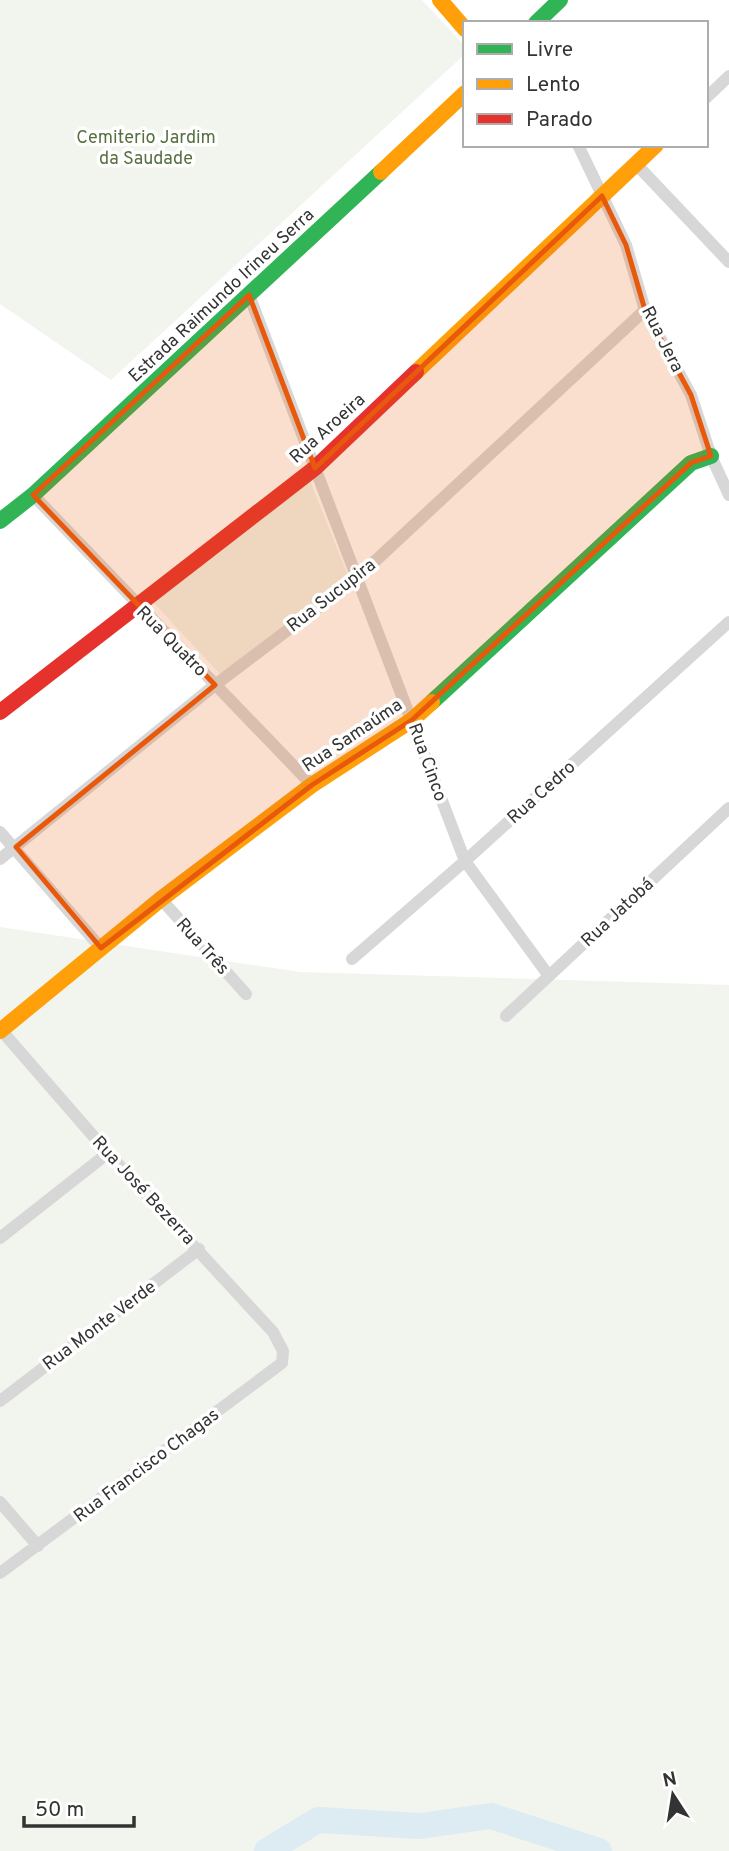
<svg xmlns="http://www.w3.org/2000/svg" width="729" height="1851" font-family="Overpass,sans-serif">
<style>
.green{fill:#f1f5ed}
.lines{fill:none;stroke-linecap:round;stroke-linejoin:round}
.river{stroke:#ddebf3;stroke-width:26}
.street{stroke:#d7d7d7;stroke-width:12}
.fast{stroke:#30b455;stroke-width:16}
.slow{stroke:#ff9f0a;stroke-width:16}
.jam{stroke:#e5322d;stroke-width:16}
.marked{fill:#e8590c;fill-opacity:0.2;stroke:#e8590c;stroke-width:5;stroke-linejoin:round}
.labels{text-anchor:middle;stroke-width:7;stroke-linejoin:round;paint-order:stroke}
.park-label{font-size:18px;fill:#56703f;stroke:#fff}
.street-label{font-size:18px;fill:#333;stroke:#fff}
</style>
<rect width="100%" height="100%" fill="#fff"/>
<path class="green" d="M 0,0 L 422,0 L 465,46 L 465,54 L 111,380 L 0,304 Z
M 310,481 L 348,576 L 220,674 L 153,602 Z
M 0,927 L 300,972 L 729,985 L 729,1851 L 0,1851 Z"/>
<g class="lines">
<path class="river" d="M 267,1851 L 318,1820 L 420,1826 L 491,1816 L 599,1851"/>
<path class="street" d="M 706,98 L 729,76
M 578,145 L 626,245 L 645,310 L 691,395 L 711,456 L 729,495
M 636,164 L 729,262
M 249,295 L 465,861 L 549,976
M 33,495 L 312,785
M 0,832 L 101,948
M 0,859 L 215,685 L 358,577 L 645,310
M 161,899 L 246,994
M 352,959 L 465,861 L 729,622
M 506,1016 L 729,808
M 0,1238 L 108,1153
M 0,1401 L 199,1249
M 0,1502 L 38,1546
M 0,1573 L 282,1363 L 283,1351 L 273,1332 L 108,1153 L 1,1030"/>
<path class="fast" d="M 536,23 L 560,0
M 0,521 L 33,495 L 381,172
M 432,702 L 691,463 L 711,456"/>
<path class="slow" d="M 440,0 L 465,29
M 381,172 L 465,93
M 416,372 L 656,145
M 0,1031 L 161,899 L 312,785 L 412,720 L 432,702"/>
<path class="jam" d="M 0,712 L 315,468 L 416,372"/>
</g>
<path class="marked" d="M 602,196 L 626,245 L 645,310 L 691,395 L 711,456 L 691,463 L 412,720 L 312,785 L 101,948 L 16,847 L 215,685 L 33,495 L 249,295 L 315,468 Z"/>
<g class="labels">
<g class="park-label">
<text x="146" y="143">Cemiterio Jardim<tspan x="146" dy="21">da Saudade</tspan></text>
</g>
<g class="street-label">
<text transform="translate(221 295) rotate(-43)" y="6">Estrada Raimundo Irineu Serra</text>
<text transform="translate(663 339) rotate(63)" y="6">Rua Jera</text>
<text transform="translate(327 428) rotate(-42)" y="6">Rua Aroeira</text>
<text transform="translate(331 595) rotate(-38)" y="6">Rua Sucupira</text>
<text transform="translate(172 641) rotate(45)" y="6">Rua Quatro</text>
<text transform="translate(352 735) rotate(-34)" y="6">Rua Samaúma</text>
<text transform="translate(428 762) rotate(70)" y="6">Rua Cinco</text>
<text transform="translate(541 792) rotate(-42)" y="6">Rua Cedro</text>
<text transform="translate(617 912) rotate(-43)" y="6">Rua Jatobá</text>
<text transform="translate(203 946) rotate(48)" y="6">Rua Três</text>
<text transform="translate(144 1190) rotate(47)" y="6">Rua José Bezerra</text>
<text transform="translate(99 1325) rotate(-37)" y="6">Rua Monte Verde</text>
<text transform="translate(146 1465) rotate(-37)" y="6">Rua Francisco Chagas</text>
</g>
</g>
<rect x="463" y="21" width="245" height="126" fill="#ffffff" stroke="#adadad" stroke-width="2"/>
<rect x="477" y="44" width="35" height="10" fill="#30b455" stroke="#adadad" stroke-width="2"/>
<text x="526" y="56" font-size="21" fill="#333333">Livre</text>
<rect x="477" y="79" width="35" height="10" fill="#ff9f0a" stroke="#adadad" stroke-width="2"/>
<text x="526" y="91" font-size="21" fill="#333333">Lento</text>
<rect x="477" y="114" width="35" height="10" fill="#e5322d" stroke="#adadad" stroke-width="2"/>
<text x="526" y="126" font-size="21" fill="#333333">Parado</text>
<g transform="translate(673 1795) rotate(348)" stroke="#ffffff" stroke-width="5" paint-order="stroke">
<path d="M0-5L12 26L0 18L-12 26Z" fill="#333333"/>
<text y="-10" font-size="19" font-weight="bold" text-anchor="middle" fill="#333333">N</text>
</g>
<path d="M24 1816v10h110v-10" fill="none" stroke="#333333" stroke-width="3.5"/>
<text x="35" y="1816" font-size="21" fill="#333333" stroke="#ffffff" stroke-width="5" paint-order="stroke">50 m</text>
</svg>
